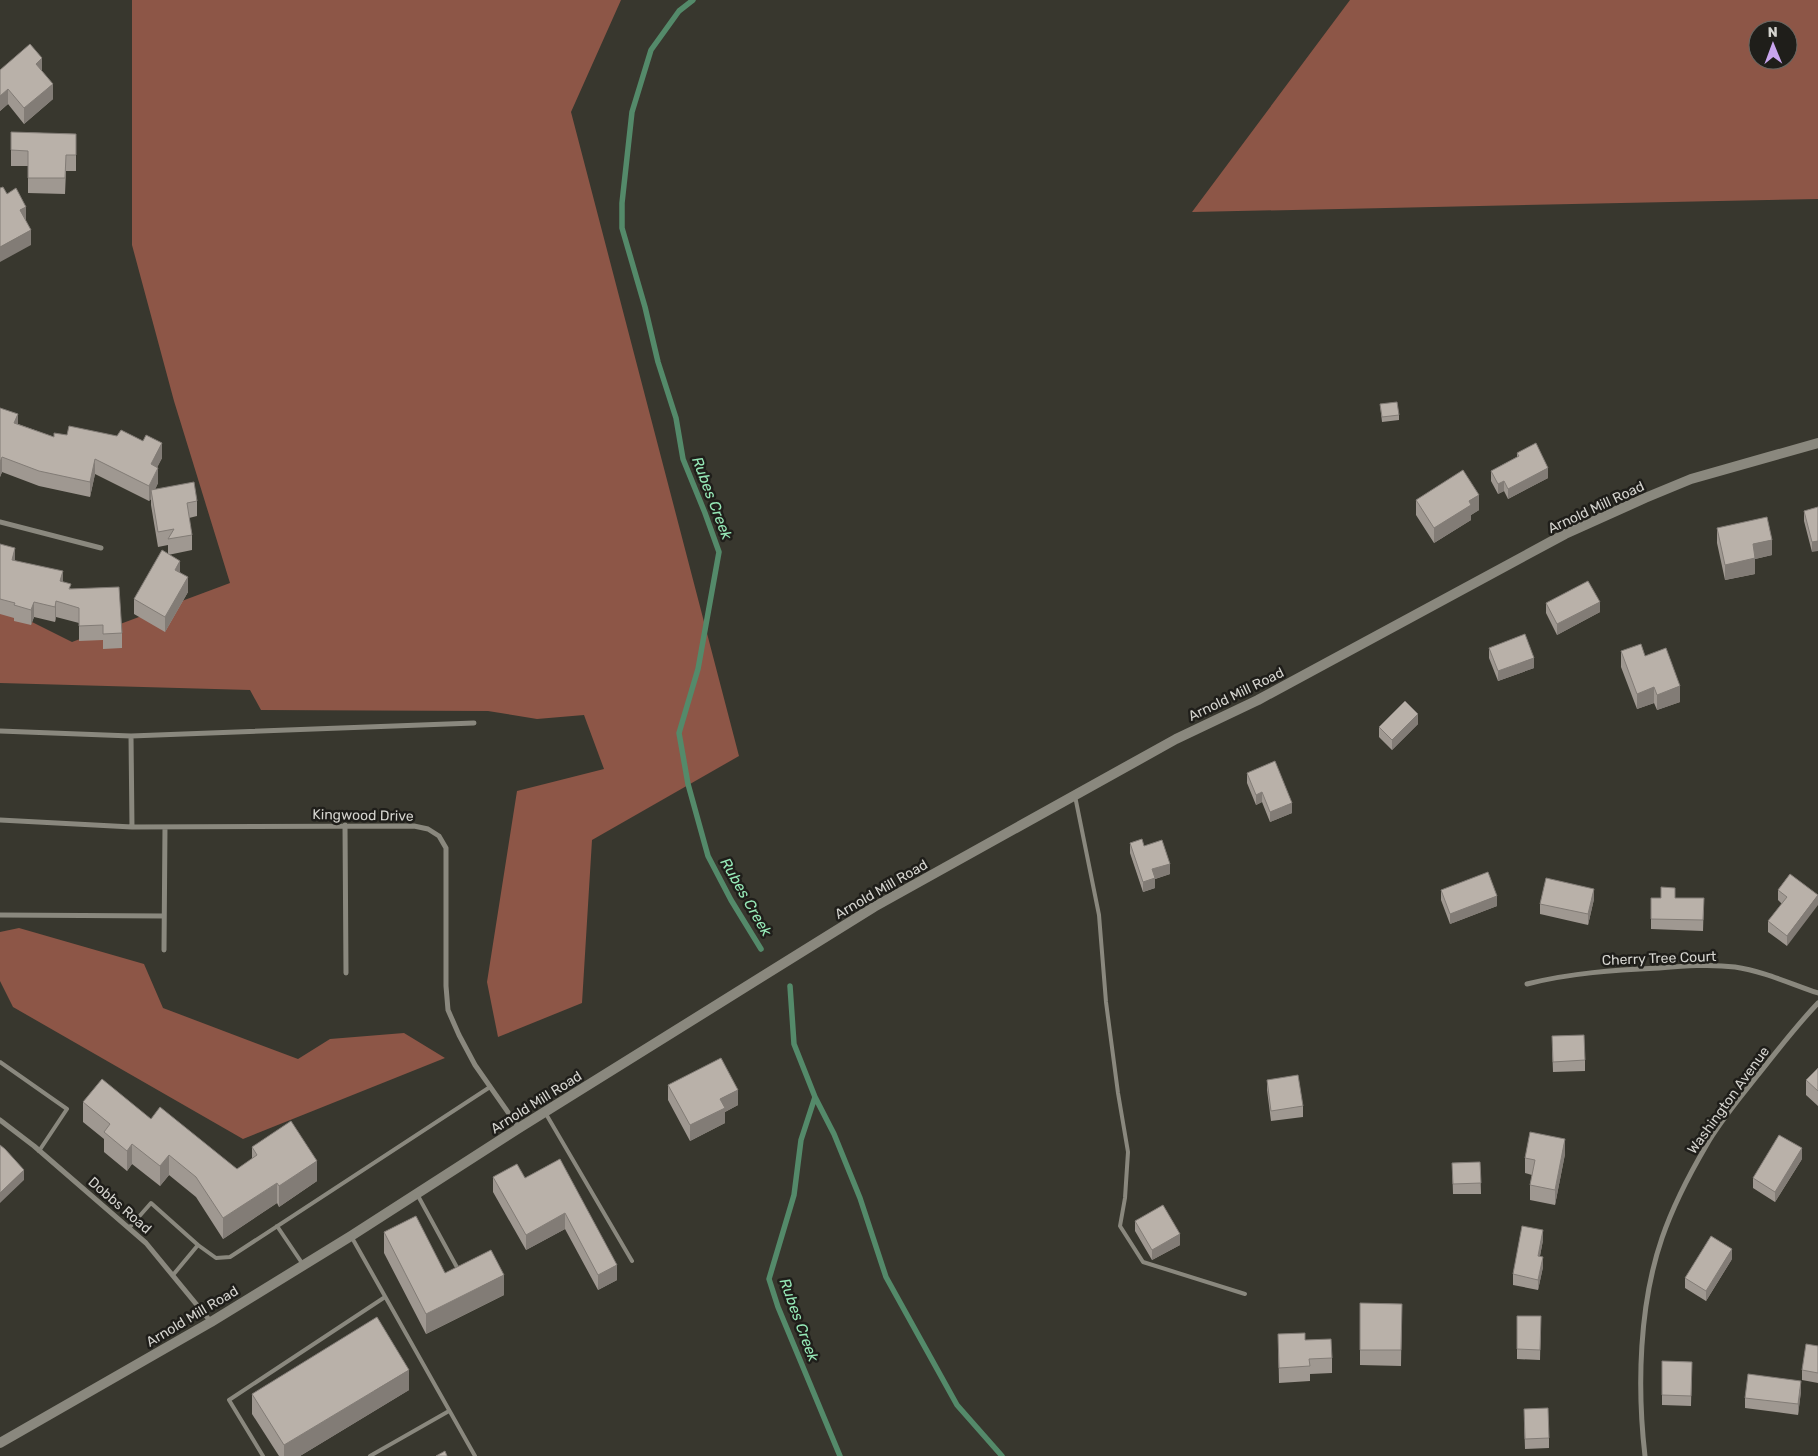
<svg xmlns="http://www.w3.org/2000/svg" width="1818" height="1456" font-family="Rubik,sans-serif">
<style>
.forest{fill:#8d5647;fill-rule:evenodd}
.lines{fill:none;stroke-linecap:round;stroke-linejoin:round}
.stream{stroke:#548a6a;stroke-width:5.5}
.lane{stroke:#8a887e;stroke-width:4}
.street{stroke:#8a887e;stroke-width:5}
.secondary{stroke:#8a887e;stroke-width:10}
.wall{fill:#9f9891}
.shaded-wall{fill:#827c76}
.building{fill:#b9b1a9;stroke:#827c76}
.labels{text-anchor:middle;stroke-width:5;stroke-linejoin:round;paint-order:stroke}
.street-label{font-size:14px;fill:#d5d4cf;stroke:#1f1e1a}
.water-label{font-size:15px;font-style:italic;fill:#96e9b7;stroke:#1f1e1a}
</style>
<rect width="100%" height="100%" fill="#38372e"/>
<path class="forest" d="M 132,0 L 621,0 L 571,112 L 739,756 L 592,840 L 582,1003 L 498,1037 L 487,982 L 517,791 L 604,769 L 584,715 L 537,719 L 488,711 L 261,710 L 250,690 L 0,683 L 0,606 L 72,642 L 230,583 L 174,401 L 132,245 Z
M 1350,0 L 1818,0 L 1818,199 L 1192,212 ZM 1758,30 L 1788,30 L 1788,60 L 1758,60 Z
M 19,928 L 144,964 L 163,1008 L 298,1059 L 330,1039 L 404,1033 L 445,1058 L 243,1139 L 13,1007 L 0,981 L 0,932 Z"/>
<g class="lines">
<path class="stream" d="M 693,0 L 679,11 L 651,50 L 632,112 L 622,203 L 622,228 L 645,307 L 658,362 L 676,418 L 683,459 L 705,513 L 719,552 L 698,669 L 679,733 L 688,784 L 708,856 L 731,900 L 761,949
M 790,986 L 794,1044 L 815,1097 L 834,1134 L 860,1198 L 886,1277 L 957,1405 L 1002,1456
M 815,1097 L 801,1140 L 794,1195 L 769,1279 L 778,1307 L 840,1456"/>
<path class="lane" d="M 1075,796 L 1099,915 L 1106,1002 L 1118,1093 L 1128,1152 L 1125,1198 L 1120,1226 L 1143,1262 L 1245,1294
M 0,1062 L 67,1109 L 39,1151
M 546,1114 L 632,1261
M 417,1194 L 459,1271
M 277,1226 L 302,1263
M 129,1228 L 151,1203 L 198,1245 L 173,1275
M 351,1236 L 475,1456
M 198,1245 L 216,1258 L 230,1257 L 490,1087
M 263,1456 L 229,1400 L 385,1297
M 370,1456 L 449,1411"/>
<path class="street" d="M 0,522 L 101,548
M 0,731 L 131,736 L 474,723
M 131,736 L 132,827
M 0,820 L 132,827 L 414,826 L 428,829 L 439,836 L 446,848 L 446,986 L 448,1010 L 459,1035 L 475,1065 L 519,1128
M 345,825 L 346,973
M 0,915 L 164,916
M 164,950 L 165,827
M 1527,984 C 1570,973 1615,970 1659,968 C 1684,966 1710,964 1735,967 C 1763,971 1791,984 1818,993
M 0,1120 L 34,1146 L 146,1243 L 211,1322
M 1645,1456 C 1637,1387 1639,1305 1662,1238 C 1673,1206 1689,1175 1706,1146 C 1720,1121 1740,1098 1757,1076 C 1777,1051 1796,1026 1818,1003"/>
<path class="secondary" d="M 0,1443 L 211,1322 L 351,1236 L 519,1128 L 874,907 L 1176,739 L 1258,700 L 1565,534 L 1645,498 L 1691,479 L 1818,443"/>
</g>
<path class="wall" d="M 0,70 L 42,72 L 53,99 L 24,124 L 8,104 L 0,111 Z
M 11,132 L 76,134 L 76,171 L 66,171 L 65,194 L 28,193 L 28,166 L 11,166 Z
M 1380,404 L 1399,415 L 1399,420 L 1382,422 Z
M 0,408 L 18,424 L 54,437 L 162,458 L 157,467 L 158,483 L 155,489 L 197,501 L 197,516 L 189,518 L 192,535 L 192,550 L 168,555 L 180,572 L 188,592 L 165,632 L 134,614 L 134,599 L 168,554 L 168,545 L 158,547 L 151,505 L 151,499 L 149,501 L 95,474 L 90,497 L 39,486 L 2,472 L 0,477 Z
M 1517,453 L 1548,478 L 1508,499 L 1504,491 L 1498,494 L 1491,481 L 1491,471 L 1517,457 Z
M 1416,500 L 1479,510 L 1471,515 L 1471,520 L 1434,543 L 1416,515 Z
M 1818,507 L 1812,552 L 1804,521 L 1804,511 Z
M 1717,528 L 1772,555 L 1755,559 L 1755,574 L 1725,580 L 1717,543 Z
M 0,544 L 15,561 L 63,582 L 71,589 L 122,633 L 122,648 L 103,649 L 103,640 L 79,641 L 79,623 L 56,617 L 55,622 L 34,617 L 31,625 L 14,621 L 14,618 L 0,614 Z
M 1546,603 L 1600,612 L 1557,635 L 1546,613 Z
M 1489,648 L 1534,668 L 1498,681 L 1489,658 Z
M 1621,651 L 1645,656 L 1680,702 L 1657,710 L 1654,703 L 1637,709 L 1621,667 Z
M 1418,724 L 1392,750 L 1379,737 L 1379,727 Z
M 1247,773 L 1292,813 L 1270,822 L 1262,802 L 1256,805 L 1247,783 Z
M 1130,843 L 1144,846 L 1170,874 L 1155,879 L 1155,888 L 1143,892 L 1130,853 Z
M 1790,874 L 1787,946 L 1768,932 L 1768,921 L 1782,904 L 1778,900 L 1778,890 Z
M 1441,890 L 1497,906 L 1450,924 L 1441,900 Z
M 1651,898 L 1704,898 L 1703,931 L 1651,929 Z
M 1594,899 L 1588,925 L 1540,914 L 1540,904 Z
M 1552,1046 L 1585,1060 L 1585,1071 L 1553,1072 Z
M 1818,1068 L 1818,1106 L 1806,1095 L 1806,1080 Z
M 1267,1080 L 1303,1106 L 1303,1117 L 1271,1121 L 1267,1090 Z
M 668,1085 L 738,1105 L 725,1112 L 725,1123 L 690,1141 L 668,1100 Z
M 83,1102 L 151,1119 L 237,1169 L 252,1159 L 252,1147 L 317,1181 L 279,1207 L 277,1203 L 223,1239 L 196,1197 L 169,1175 L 160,1186 L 132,1164 L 127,1171 L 104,1152 L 104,1139 L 83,1122 Z
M 1565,1154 L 1555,1205 L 1530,1200 L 1530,1185 L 1532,1175 L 1525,1173 L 1525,1158 Z
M 560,1159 L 617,1280 L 598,1290 L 565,1229 L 526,1250 L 493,1192 L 493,1177 L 525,1178 Z
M 1802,1159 L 1775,1202 L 1753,1188 L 1753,1178 Z
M 1480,1162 L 1481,1194 L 1453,1194 L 1452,1163 Z
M 1135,1221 L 1180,1245 L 1152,1260 L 1135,1231 Z
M 384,1232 L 445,1273 L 504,1295 L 426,1334 L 384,1253 Z
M 1543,1240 L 1540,1256 L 1543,1267 L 1538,1290 L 1513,1285 L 1513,1274 Z
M 1732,1259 L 1706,1301 L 1685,1288 L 1685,1278 Z
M 1360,1303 L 1402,1304 L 1401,1366 L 1360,1365 Z
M 1517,1316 L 1541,1316 L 1540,1360 L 1517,1359 Z
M 1278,1334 L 1305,1340 L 1332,1358 L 1332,1373 L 1310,1374 L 1310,1381 L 1279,1383 Z
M 1818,1346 L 1818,1383 L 1802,1380 L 1802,1370 Z
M 1662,1361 L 1692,1362 L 1691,1406 L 1662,1405 Z
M 409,1390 L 300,1456 L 279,1456 L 252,1414 L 252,1394 Z
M 1801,1391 L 1798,1415 L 1745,1408 L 1745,1398 Z
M 1524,1419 L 1549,1438 L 1549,1448 L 1525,1449 Z"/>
<path class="shaded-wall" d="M 42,58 L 42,74 L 36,64 Z
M 53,84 L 53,99 L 24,124 L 24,108 Z
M 8,89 L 8,104 L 0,111 L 0,96 Z
M 26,207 L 26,222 L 20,210 Z
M 31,230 L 31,245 L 0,262 L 0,247 Z
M 18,414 L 18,429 L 14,423 Z
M 162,443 L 162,458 L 151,480 L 151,464 Z
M 2,457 L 2,472 L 0,477 L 0,462 Z
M 95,459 L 95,474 L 90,497 L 90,482 Z
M 158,468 L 158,483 L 152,497 L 151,490 L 151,499 L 149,501 L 149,486 Z
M 1548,468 L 1548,478 L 1508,499 L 1508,489 Z
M 1504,481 L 1504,491 L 1498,494 L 1498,484 Z
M 1479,495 L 1479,510 L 1471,515 L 1471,520 L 1434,543 L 1434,528 L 1469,501 Z
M 1772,540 L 1772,555 L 1755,559 L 1755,574 L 1725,580 L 1725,565 L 1753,544 Z
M 1818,541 L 1818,551 L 1812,552 L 1812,542 Z
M 15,548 L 15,564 L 12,560 Z
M 180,561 L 180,577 L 175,570 Z
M 63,571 L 63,586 L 60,581 Z
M 188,577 L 188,592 L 165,632 L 165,617 Z
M 56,601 L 56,617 L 55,622 L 55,607 Z
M 34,602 L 34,617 L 31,625 L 31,610 Z
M 1600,602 L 1600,612 L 1557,635 L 1557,624 Z
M 1534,658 L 1534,668 L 1498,681 L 1498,671 Z
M 1680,686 L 1680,702 L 1657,710 L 1657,695 Z
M 1654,687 L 1654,703 L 1637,709 L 1637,694 Z
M 1418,714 L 1418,724 L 1392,750 L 1392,740 Z
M 1262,792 L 1262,802 L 1256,805 L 1256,795 Z
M 1292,803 L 1292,813 L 1270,822 L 1270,812 Z
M 1170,864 L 1170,874 L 1155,879 L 1155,888 L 1143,892 L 1143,882 L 1152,869 Z
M 1594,889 L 1594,899 L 1588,925 L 1588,914 Z
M 1818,895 L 1818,905 L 1787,946 L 1787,936 Z
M 1497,896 L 1497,906 L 1450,924 L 1450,914 Z
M 738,1090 L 738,1105 L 725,1112 L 725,1123 L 690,1141 L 690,1125 L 720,1099 Z
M 1565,1139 L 1565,1154 L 1555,1205 L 1555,1190 Z
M 132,1144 L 132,1164 L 127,1171 L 127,1151 Z
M 1802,1148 L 1802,1159 L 1775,1202 L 1775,1192 Z
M 169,1155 L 169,1175 L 160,1186 L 160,1166 Z
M 317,1161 L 317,1181 L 279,1207 L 279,1186 Z
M 24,1170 L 24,1180 L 0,1203 L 0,1193 Z
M 277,1183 L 277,1203 L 223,1239 L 223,1218 Z
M 565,1213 L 565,1229 L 526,1250 L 526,1235 Z
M 1543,1230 L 1543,1240 L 1538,1266 L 1538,1256 Z
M 1180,1234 L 1180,1245 L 1152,1260 L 1152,1250 Z
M 1732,1249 L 1732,1259 L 1706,1301 L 1706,1291 Z
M 1543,1257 L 1543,1267 L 1538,1290 L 1538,1280 Z
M 617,1265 L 617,1280 L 598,1290 L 598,1275 Z
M 504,1275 L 504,1295 L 426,1334 L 426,1314 Z
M 409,1370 L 409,1390 L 300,1456 L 284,1456 L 284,1445 Z
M 1801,1381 L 1801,1391 L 1798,1415 L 1798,1404 Z"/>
<path class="building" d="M 30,44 L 42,58 L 36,64 L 53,84 L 24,108 L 8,89 L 0,96 L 0,70 Z
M 11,132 L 76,134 L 76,155 L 66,155 L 65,178 L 28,178 L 28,151 L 11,150 Z
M 3,187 L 7,194 L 16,188 L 26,207 L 20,210 L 31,230 L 0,247 L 0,188 Z
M 1397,402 L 1399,415 L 1382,417 L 1380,404 Z
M 0,408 L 18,414 L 14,423 L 54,437 L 54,433 L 67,435 L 69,426 L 117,436 L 121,430 L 143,441 L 146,435 L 162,443 L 151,464 L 158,468 L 149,486 L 95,459 L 90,482 L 39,471 L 2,457 L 0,462 Z
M 1536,443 L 1548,468 L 1508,489 L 1504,481 L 1498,484 L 1491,471 L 1519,456 L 1517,453 Z
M 1463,470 L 1479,495 L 1469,501 L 1471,505 L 1434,528 L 1416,500 Z
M 194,482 L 197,501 L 187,503 L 192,535 L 168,539 L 174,529 L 158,532 L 151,490 Z
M 1818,507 L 1818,541 L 1812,542 L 1804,511 Z
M 1767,517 L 1772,540 L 1753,544 L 1755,558 L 1725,565 L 1717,528 Z
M 0,544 L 15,548 L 12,560 L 63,571 L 60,581 L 71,584 L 69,589 L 119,587 L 122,633 L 103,634 L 103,625 L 79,626 L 79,608 L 56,601 L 55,607 L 34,602 L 31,610 L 14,605 L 15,603 L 0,599 Z
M 162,550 L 180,561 L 175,570 L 188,577 L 165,617 L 134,599 Z
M 1588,581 L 1600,602 L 1557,624 L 1546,603 Z
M 1525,634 L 1534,658 L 1498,671 L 1489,648 Z
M 1641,644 L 1645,656 L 1666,648 L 1680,686 L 1657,695 L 1654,687 L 1637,694 L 1621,651 Z
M 1405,701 L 1418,714 L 1392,740 L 1379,727 Z
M 1275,761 L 1292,803 L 1270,812 L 1262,792 L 1256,795 L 1247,773 Z
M 1142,839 L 1144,846 L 1162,840 L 1170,864 L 1152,869 L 1155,878 L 1143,882 L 1130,843 Z
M 1488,872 L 1497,896 L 1450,914 L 1441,890 Z
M 1790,874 L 1818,895 L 1787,936 L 1768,921 L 1787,897 L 1778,890 Z
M 1546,878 L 1594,889 L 1588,914 L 1540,904 Z
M 1661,887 L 1675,888 L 1675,898 L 1704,898 L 1703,920 L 1651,919 L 1651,898 L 1661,898 Z
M 1584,1035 L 1585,1060 L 1553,1062 L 1552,1036 Z
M 721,1058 L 738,1090 L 720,1099 L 725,1108 L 690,1125 L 668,1085 Z
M 1818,1068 L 1818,1091 L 1806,1080 Z
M 1298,1075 L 1303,1106 L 1271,1111 L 1267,1080 Z
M 102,1079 L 151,1119 L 160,1107 L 237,1169 L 257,1155 L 252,1147 L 291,1121 L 317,1161 L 279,1186 L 277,1183 L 223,1218 L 196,1177 L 169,1155 L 160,1166 L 132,1144 L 127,1151 L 104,1132 L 110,1124 L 83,1102 Z
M 1530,1132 L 1565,1139 L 1555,1190 L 1530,1185 L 1535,1160 L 1525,1158 Z
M 1779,1135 L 1802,1148 L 1775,1192 L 1753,1178 Z
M 0,1145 L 5,1149 L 24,1170 L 0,1193 Z
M 560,1159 L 617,1265 L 598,1275 L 565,1213 L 526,1235 L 493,1177 L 517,1164 L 525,1178 Z
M 1480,1162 L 1481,1183 L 1453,1184 L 1452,1163 Z
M 1163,1205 L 1180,1234 L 1152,1250 L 1135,1221 Z
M 416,1216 L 445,1273 L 491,1250 L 504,1275 L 426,1314 L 384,1232 Z
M 1522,1226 L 1543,1230 L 1538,1256 L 1543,1257 L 1538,1280 L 1513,1274 Z
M 1711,1236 L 1732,1249 L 1706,1291 L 1685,1278 Z
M 1360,1303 L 1402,1304 L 1401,1350 L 1360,1350 Z
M 1517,1316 L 1541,1316 L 1540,1350 L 1517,1349 Z
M 377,1317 L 409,1370 L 284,1445 L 252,1394 Z
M 1305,1333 L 1305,1340 L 1331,1339 L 1332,1358 L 1309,1359 L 1310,1366 L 1279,1368 L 1278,1334 Z
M 1806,1344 L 1818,1346 L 1818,1373 L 1802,1370 Z
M 1662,1361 L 1692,1362 L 1691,1396 L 1662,1395 Z
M 1748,1374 L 1801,1381 L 1798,1404 L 1745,1398 Z
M 1548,1408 L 1549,1438 L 1525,1439 L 1524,1409 Z
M 445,1451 L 447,1456 L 436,1456 Z"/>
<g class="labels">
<g class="street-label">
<text transform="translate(1596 507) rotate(-25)" y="5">Arnold Mill Road</text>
<text transform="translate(1236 694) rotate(-26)" y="5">Arnold Mill Road</text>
<text transform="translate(363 815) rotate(1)" y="5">Kingwood Drive</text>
<text transform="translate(881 889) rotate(-30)" y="5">Arnold Mill Road</text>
<text transform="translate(1659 958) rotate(-2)" y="5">Cherry Tree Court</text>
<text transform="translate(1728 1100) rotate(-54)" y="5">Washington Avenue</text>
<text transform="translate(536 1102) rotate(-32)" y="5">Arnold Mill Road</text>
<text transform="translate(120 1205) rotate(41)" y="5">Dobbs Road</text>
<text transform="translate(192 1316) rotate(-31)" y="5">Arnold Mill Road</text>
</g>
<g class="water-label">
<text transform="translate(712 498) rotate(69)" y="5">Rubes Creek</text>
<text transform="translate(746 897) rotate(60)" y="5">Rubes Creek</text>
<text transform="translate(799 1320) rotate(70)" y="5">Rubes Creek</text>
</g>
</g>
<g transform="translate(1773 45) rotate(359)"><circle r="24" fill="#1f1e1a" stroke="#686762"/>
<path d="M0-4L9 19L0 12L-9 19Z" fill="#c9a5ee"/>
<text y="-8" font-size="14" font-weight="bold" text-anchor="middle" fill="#d5d4cf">N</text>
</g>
</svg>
